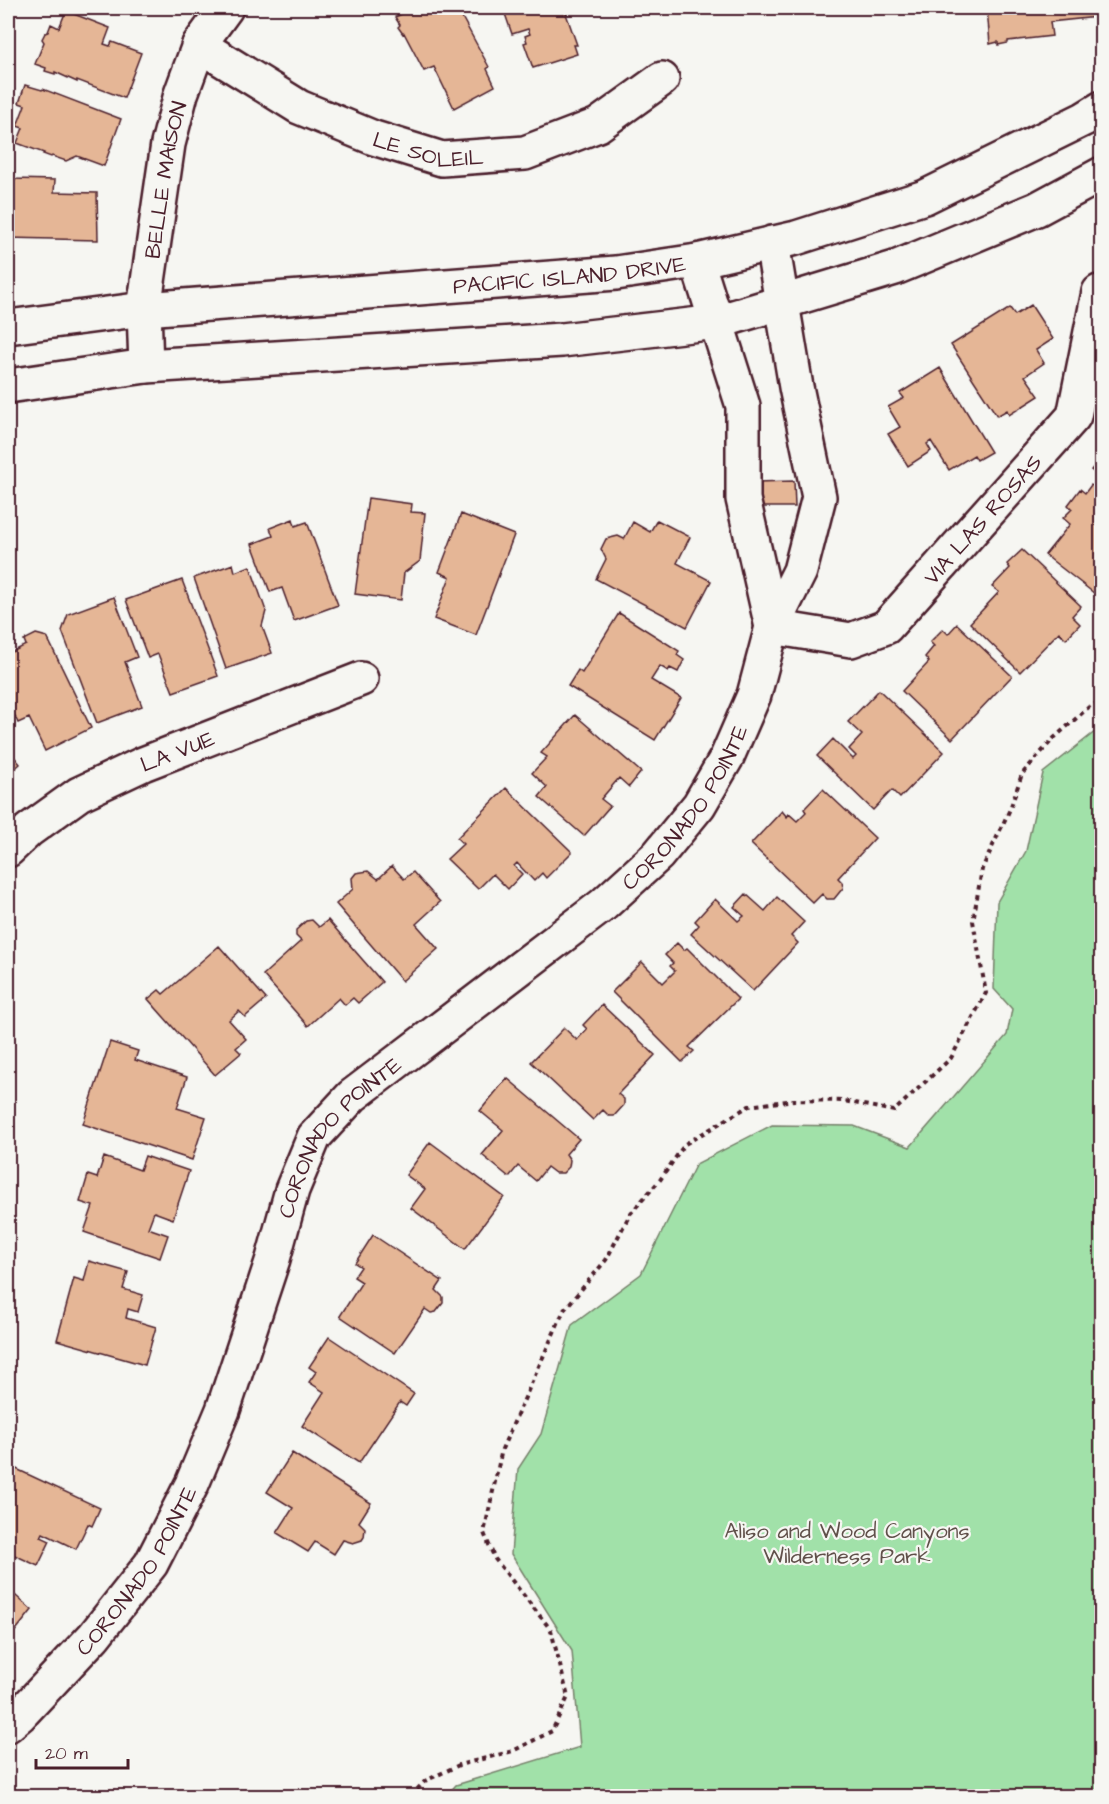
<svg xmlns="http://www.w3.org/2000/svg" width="1109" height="1804" font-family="'Architects Daughter',sans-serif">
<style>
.green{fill:#a1e1a9;stroke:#76806a;stroke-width:1.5}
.building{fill:#e5b696;stroke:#4a1f2b;stroke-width:1.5}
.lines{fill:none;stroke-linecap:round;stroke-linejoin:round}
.minor-casing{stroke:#4a1f2b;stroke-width:38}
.major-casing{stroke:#4a1f2b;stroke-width:38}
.path{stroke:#4a1f2b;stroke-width:4;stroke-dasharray:4.5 4.5;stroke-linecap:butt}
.minor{stroke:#f6f6f2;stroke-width:33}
.major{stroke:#f6f6f2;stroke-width:33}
.labels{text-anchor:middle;stroke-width:4.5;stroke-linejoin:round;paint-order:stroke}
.street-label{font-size:22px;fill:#4a1f2b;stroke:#f6f6f2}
.park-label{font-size:22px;fill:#60504a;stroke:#f6f6f2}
</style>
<rect width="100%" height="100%" fill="#f6f6f2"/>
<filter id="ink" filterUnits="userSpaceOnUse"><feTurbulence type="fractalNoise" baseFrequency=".0167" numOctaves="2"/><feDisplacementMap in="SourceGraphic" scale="12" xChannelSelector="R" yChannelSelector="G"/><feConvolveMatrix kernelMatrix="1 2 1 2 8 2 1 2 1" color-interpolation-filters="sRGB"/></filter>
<g filter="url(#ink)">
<path class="green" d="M 1101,727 L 1101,1796 L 446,1796 L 456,1785 L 580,1747 L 572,1651 L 511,1554 L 518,1469 L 541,1434 L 572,1325 L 641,1274 L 696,1164 L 772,1125 L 854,1126 L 910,1147 L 1007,1035 L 1012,1009 L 994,989 L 997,902 L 1026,851 L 1043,773 Z"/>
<path class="building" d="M 415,8 L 457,8 L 489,67 L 487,69 L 495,86 L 454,108 L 434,67 L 424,71 L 404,33 L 403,34 L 398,27 L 400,25 L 395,17 Z
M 503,8 L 564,8 L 577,45 L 574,45 L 577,54 L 533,68 L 524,43 L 527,42 L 525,36 L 530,34 L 528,29 L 512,34 Z
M 987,8 L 1096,8 L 1097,17 L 1050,22 L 1052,36 L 1008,41 L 1008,43 L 998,45 L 998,42 L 990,44 Z
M 66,11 L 110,28 L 104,44 L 110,46 L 112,42 L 141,53 L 124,98 L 77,80 L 77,82 L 55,72 L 55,74 L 45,71 L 46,68 L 35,64 L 44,42 L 42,39 L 45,33 L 48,32 L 51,24 L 59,28 Z
M 25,85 L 42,90 L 43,89 L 121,119 L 104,166 L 77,156 L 66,161 L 52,156 L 51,157 L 43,154 L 44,153 L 17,143 L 23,128 L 17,126 L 25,105 L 19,103 Z
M 8,176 L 13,176 L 12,179 L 55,180 L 54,192 L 97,193 L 98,240 L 8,238 Z
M 1031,305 L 1053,339 L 1036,350 L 1044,363 L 1025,376 L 1039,396 L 1009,415 L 1007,410 L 997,416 L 951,345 L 1010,308 L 1015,315 Z
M 940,368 L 991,452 L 977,460 L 974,455 L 949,470 L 931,441 L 927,444 L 931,451 L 908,466 L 888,434 L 900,427 L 888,407 L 904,398 L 900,393 Z
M 1102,457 L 1102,478 L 1091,470 Z
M 794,481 L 795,507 L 752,507 L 751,482 Z
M 1091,485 L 1102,493 L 1102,593 L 1099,597 L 1045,555 L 1070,524 L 1063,518 L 1072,509 L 1068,505 L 1080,489 L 1085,493 Z
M 368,498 L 412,504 L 411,512 L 425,513 L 420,561 L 404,573 L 401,600 L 355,594 Z
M 461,514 L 514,535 L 476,635 L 434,619 L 450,577 L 439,572 Z
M 293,519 L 295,526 L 307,522 L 338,605 L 294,621 L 282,588 L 270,592 L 252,544 L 273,536 L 270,528 Z
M 657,520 L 690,537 L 677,563 L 711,581 L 687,627 L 596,579 L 606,559 L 601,549 L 606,539 L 618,536 L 624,539 L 633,522 L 650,532 Z
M 1022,550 L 1081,606 L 1072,616 L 1080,624 L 1066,639 L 1059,632 L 1020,672 L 970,623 L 999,592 L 992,587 L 1010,568 L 1007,564 Z
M 233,564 L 235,572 L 250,566 L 266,611 L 262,626 L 272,653 L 226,669 L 194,578 Z
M 182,580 L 218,676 L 173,692 L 158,654 L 148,658 L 126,600 Z
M 114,597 L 137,657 L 125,662 L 142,706 L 97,723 L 62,631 L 68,614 Z
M 619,613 L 679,651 L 677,655 L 684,660 L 678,672 L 670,668 L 668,671 L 660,666 L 651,680 L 681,698 L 655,740 L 568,686 L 578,670 L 582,673 Z
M 957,624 L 1012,676 L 952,739 L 902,691 L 929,662 L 925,657 L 934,646 L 930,642 L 943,629 L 948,634 Z
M 36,634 L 47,637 L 91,728 L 45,751 L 29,718 L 18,723 L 8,701 L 8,654 L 26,645 L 24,640 Z
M 879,690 L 944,752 L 900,798 L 892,790 L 873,810 L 817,756 L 833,739 L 853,759 L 856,756 L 849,749 L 862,735 L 848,722 Z
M 575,715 L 641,772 L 629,787 L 619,778 L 601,799 L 610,806 L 584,836 L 539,797 L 547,787 L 532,773 L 547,757 L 541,753 Z
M 8,749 L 20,764 L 8,775 Z
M 506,788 L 572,852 L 546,878 L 542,873 L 534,881 L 517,863 L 514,866 L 522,874 L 508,889 L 493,874 L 478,889 L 447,859 L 463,844 L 457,838 Z
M 823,789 L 875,838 L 838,878 L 842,882 L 843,888 L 834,899 L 827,899 L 822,894 L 813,903 L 751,844 L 782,811 L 787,817 L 789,814 L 797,821 L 806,812 L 804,809 Z
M 392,866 L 404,879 L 413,872 L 440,902 L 416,924 L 438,949 L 402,981 L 336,904 L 353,889 L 352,878 L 356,873 L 368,871 L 378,879 Z
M 746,894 L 765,911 L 777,897 L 804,922 L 791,936 L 798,943 L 753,991 L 691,934 L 699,925 L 695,921 L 715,899 L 738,921 L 744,916 L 734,907 Z
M 312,920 L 319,927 L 328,920 L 382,982 L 358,1003 L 353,998 L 345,1005 L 339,998 L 308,1026 L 263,975 L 301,941 L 296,936 L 296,930 L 306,921 Z
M 677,943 L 684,950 L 687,948 L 738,999 L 689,1047 L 694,1051 L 682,1062 L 612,992 L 642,962 L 663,983 L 675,971 L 670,966 L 673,963 L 665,955 Z
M 219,946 L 266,999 L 245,1017 L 239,1011 L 229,1020 L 246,1039 L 236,1048 L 241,1053 L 215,1075 L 148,999 L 159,990 L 163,994 Z
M 602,1005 L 655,1055 L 618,1094 L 624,1099 L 624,1105 L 614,1116 L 609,1116 L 603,1110 L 593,1120 L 531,1062 L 564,1028 L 577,1040 L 587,1029 L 583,1025 Z
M 110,1042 L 138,1051 L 135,1060 L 187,1077 L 177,1108 L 206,1117 L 192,1160 L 83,1124 Z
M 507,1078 L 579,1139 L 566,1154 L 570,1160 L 569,1167 L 563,1173 L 555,1173 L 547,1167 L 536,1181 L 518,1166 L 509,1177 L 482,1155 L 503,1130 L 480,1111 Z
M 430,1142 L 504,1197 L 465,1249 L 411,1208 L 425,1189 L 406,1175 Z
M 145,1156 L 189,1171 L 173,1219 L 154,1212 L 148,1228 L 168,1235 L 160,1258 L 84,1232 L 93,1206 L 80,1202 L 88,1175 L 97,1178 L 104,1157 L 140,1170 Z
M 373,1235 L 442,1281 L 436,1290 L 443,1297 L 443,1303 L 436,1312 L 431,1313 L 425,1309 L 395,1353 L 340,1316 L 362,1282 L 354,1277 L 361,1267 L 355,1263 Z
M 89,1261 L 128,1272 L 123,1289 L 143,1295 L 138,1312 L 128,1309 L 126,1318 L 156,1327 L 145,1365 L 57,1340 L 74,1278 L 84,1281 Z
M 329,1337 L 414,1394 L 406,1406 L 400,1402 L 359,1463 L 302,1426 L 324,1392 L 309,1382 L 316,1372 L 309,1367 Z
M 292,1453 L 371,1503 L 359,1522 L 365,1528 L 364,1537 L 362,1540 L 353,1543 L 343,1540 L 334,1554 L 315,1542 L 308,1552 L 277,1533 L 293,1508 L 267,1492 Z
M 10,1466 L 100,1508 L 92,1526 L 88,1524 L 76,1549 L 43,1533 L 41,1537 L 50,1541 L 38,1566 L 8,1552 L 8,1541 L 10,1536 L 8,1534 L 8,1467 Z
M 8,1589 L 32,1610 L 8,1640 Z"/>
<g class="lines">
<defs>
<g id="minor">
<path id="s1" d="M 199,45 L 299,107 L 374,138 L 442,159 L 525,153 L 598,125 L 662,79"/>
<path d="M 697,261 L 743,406 L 743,499 L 772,627"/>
<path id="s2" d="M 146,366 L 144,309 L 168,144 L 181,94 L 199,45 L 226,8"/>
<path id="s3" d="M 772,627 L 851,640 L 886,627 L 1074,416 L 1099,292"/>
<path id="s4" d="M 8,850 L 29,830 L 79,794 L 143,764 L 361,679"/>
<path id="s5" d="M 8,1725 L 20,1715 L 94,1636 L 151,1564 L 192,1484 L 223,1410 L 273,1259 L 292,1190 L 314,1137 L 352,1096 L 603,905 L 658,855 L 699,805 L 727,757 L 754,695 L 772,627 L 800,571 L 819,497 L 796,387 L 772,243"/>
</g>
<g id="major">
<path id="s6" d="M 8,327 L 144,309 L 616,273 L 697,261 L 796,238 L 925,197 L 1084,119 L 1102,108"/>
<path d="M 8,386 L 146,366 L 562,340 L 717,322 L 895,268 L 1037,209 L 1102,174"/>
</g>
</defs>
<use href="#minor" class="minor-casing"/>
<use href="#major" class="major-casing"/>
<path class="path" d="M 411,1796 L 425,1781 L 459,1765 L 513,1751 L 552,1731 L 568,1697 L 551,1630 L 495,1559 L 484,1533 L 502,1449 L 564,1310 L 606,1260 L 630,1214 L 660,1180 L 685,1144 L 749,1106 L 794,1100 L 844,1101 L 894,1111 L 951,1058 L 986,993 L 973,921 L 982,869 L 1010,809 L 1022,774 L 1054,738 L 1090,706 L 1102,701"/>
<use href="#minor" class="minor"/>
<use href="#major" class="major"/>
</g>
</g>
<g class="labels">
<g class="street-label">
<text dy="8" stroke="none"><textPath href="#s1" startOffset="255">LE SOLEIL</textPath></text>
<text dy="8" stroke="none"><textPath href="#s2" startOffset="188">BELLE MAISON</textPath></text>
<text dy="8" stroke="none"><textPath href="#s6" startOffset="564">PACIFIC ISLAND DRIVE</textPath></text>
<text dy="8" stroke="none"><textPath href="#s3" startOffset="262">VIA LAS ROSAS</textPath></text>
<text dy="8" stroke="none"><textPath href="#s4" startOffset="198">LA VUE</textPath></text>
<text dy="8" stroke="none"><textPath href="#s5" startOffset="1174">CORONADO POINTE</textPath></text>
<text dy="8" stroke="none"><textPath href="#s5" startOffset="688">CORONADO POINTE</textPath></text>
<text dy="8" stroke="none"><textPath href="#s5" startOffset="202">CORONADO POINTE</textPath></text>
</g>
<g class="park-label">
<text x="847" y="1538">Aliso and Wood Canyons<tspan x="847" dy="25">Wilderness Park</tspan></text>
</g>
</g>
<rect width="1109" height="1804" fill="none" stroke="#f6f6f2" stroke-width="30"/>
<rect x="15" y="15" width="1079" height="1774" fill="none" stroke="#4a1f2b" stroke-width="2" filter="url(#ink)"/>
<path d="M36 1759v9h92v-9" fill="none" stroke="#4a1f2b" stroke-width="3"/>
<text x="45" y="1759" font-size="18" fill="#4a1f2b" stroke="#f6f6f2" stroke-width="4.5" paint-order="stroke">20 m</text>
</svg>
